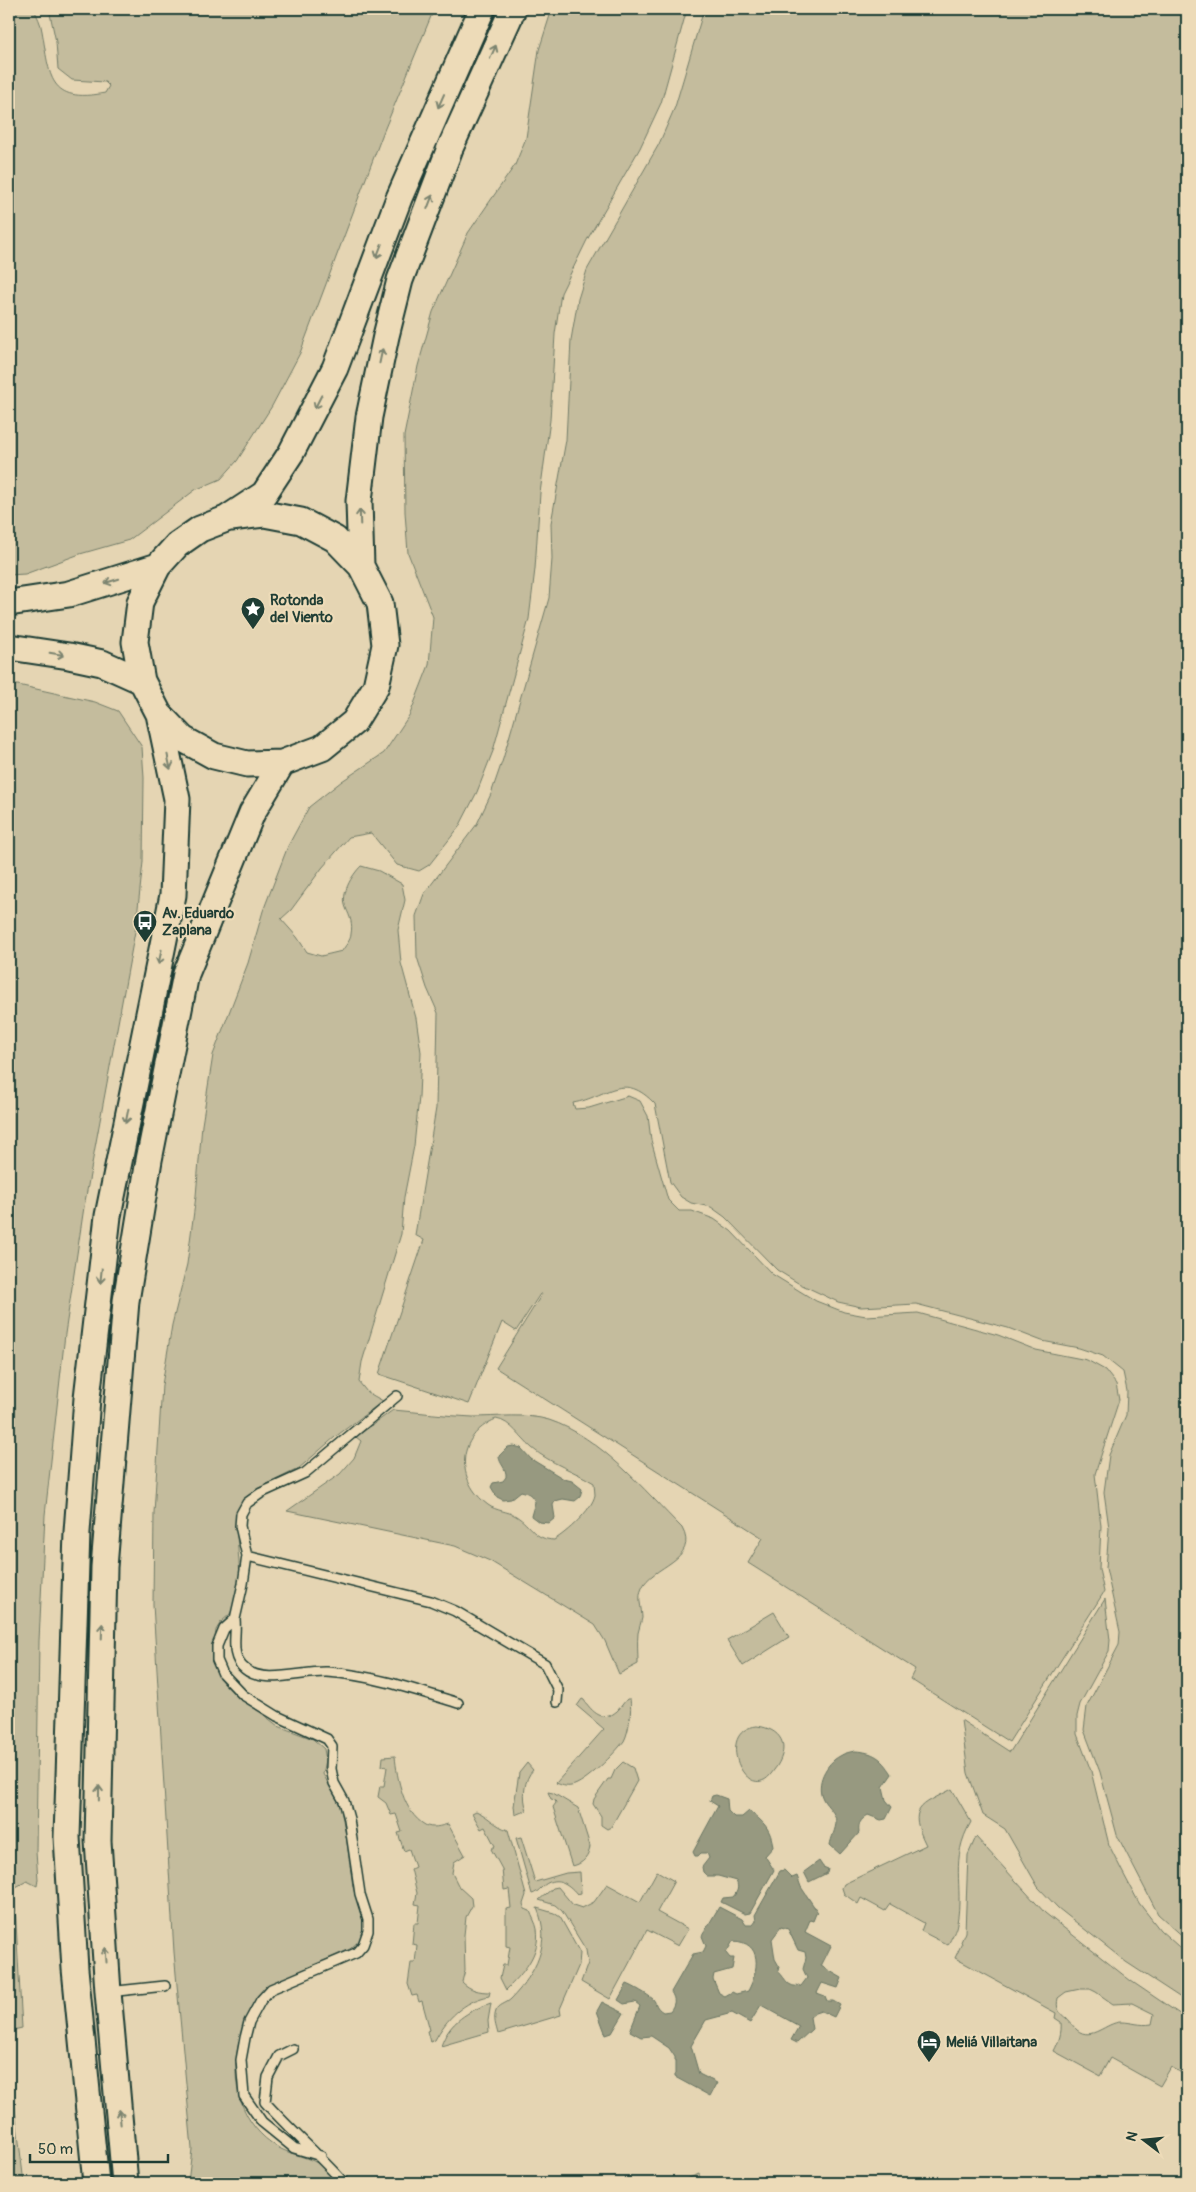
<svg xmlns="http://www.w3.org/2000/svg" width="1196" height="2192" font-family="Pangolin,sans-serif">
<style>
.green{fill:#c4bc9d;stroke:#727c68;fill-rule:evenodd}
.water{fill:#979980;stroke:#677462;fill-rule:evenodd}
.lines{fill:none;stroke-linecap:round;stroke-linejoin:round}
.service-casing{stroke:#1f3d34;stroke-width:12}
.secondary-casing{stroke:#1f3d34;stroke-width:29}
.service{stroke:#eddbb8;stroke-width:9}
.secondary{stroke:#eddbb8;stroke-width:25}
.oneway{stroke:#7c846f}
.labels{text-anchor:middle;stroke-width:4.5;stroke-linejoin:round;paint-order:stroke}
.poi-label{font-size:15px;font-weight:bold;fill:#1f3d34;stroke:#eddbb8;text-anchor:start}
</style>
<rect width="100%" height="100%" fill="#e5d5b3"/>
<filter id="ink" filterUnits="userSpaceOnUse"><feTurbulence type="fractalNoise" baseFrequency=".02" numOctaves="2"/><feDisplacementMap in="SourceGraphic" scale="10" xChannelSelector="R" yChannelSelector="G"/><feConvolveMatrix kernelMatrix="1 2 1 2 8 2 1 2 1" color-interpolation-filters="sRGB"/></filter>
<g filter="url(#ink)">
<path class="green" d="M 9,9 L 34,9 C 37,16 41,23 42,31 C 50,76 48,104 105,93 L 109,86 L 105,82 L 72,80 L 58,69 L 56,42 L 49,9 L 434,9 L 383,133 L 300,353 L 272,406 L 237,461 L 221,479 L 195,490 L 129,540 L 80,554 L 25,574 L 9,575 Z
M 552,9 L 687,9 L 661,103 L 640,148 L 587,240 L 561,293 L 555,334 L 550,420 L 540,493 L 535,569 L 529,619 L 493,751 L 477,792 L 459,827 L 429,865 L 419,871 L 397,865 L 371,833 L 349,837 L 322,868 L 291,910 L 281,919 L 297,937 L 307,952 L 321,956 L 342,951 C 345,946 351,940 351,934 C 353,923 350,917 346,908 C 340,894 352,875 361,866 L 379,871 L 402,884 L 405,900 L 398,930 L 401,963 L 416,1018 L 421,1052 L 419,1097 L 414,1146 L 404,1197 L 401,1234 L 362,1362 L 359,1382 L 367,1392 L 383,1401 L 335,1437 L 298,1469 L 257,1489 L 246,1497 L 238,1508 L 236,1523 L 240,1576 L 236,1603 L 230,1614 L 221,1622 L 216,1630 L 212,1661 L 223,1683 L 278,1726 L 313,1739 L 324,1749 L 326,1760 L 323,1774 L 340,1805 L 346,1835 L 353,1887 L 364,1925 L 361,1939 L 350,1949 L 269,1985 C 253,1996 243,2022 239,2042 C 230,2083 240,2125 279,2148 C 292,2155 310,2157 322,2166 C 328,2170 332,2178 337,2183 L 188,2183 L 192,2149 L 174,1952 L 153,1604 L 154,1513 L 162,1385 L 172,1325 L 187,1264 L 196,1196 L 202,1125 L 213,1055 L 248,963 L 263,911 L 288,846 L 309,807 L 342,781 L 384,753 L 410,714 L 429,665 L 433,617 L 408,553 L 405,512 L 404,436 L 418,366 L 433,312 L 468,233 L 515,165 L 526,138 L 539,50 Z
M 704,9 L 1187,9 L 1187,1940 L 1158,1914 L 1117,1835 L 1100,1772 L 1084,1730 L 1087,1706 L 1119,1645 L 1120,1632 L 1106,1568 L 1109,1528 L 1104,1492 L 1109,1455 L 1126,1415 L 1127,1391 L 1123,1372 L 1103,1356 L 1079,1348 L 1042,1341 L 1008,1328 L 916,1304 L 861,1307 L 838,1302 L 798,1283 L 777,1270 L 725,1217 L 711,1207 L 691,1203 L 681,1197 L 670,1182 L 655,1104 C 623,1070 608,1097 573,1103 L 575,1109 L 589,1108 L 628,1096 L 640,1101 L 648,1116 L 651,1140 L 668,1200 L 679,1211 L 692,1211 L 714,1219 L 731,1231 L 772,1274 L 816,1301 L 844,1312 L 866,1316 L 918,1313 L 998,1335 L 1036,1350 L 1087,1360 L 1105,1370 L 1116,1384 L 1119,1400 L 1095,1474 L 1101,1526 L 1099,1569 L 1104,1592 L 1009,1742 L 910,1679 L 915,1669 L 748,1563 L 763,1538 L 496,1368 L 542,1294 L 540,1294 L 516,1331 L 502,1322 L 469,1404 L 379,1374 L 424,1240 L 415,1235 L 436,1108 L 438,1013 L 427,988 L 417,957 L 416,916 L 424,894 L 477,824 L 491,794 L 503,759 L 549,598 L 552,559 L 551,523 L 566,440 L 571,340 L 578,299 L 587,270 L 659,144 L 675,107 Z
M 18,685 L 95,702 L 118,711 L 142,747 L 144,778 L 143,862 L 136,926 L 84,1207 L 65,1334 L 45,1515 L 39,1641 L 36,1852 L 38,1879 L 37,1886 L 27,1881 L 14,1888 L 22,2028 L 9,2031 L 9,686 Z
M 393,1410 C 419,1412 446,1416 473,1417 C 497,1417 526,1413 549,1420 C 601,1437 644,1490 682,1528 C 700,1560 651,1566 642,1588 C 637,1598 642,1608 642,1618 C 641,1623 639,1628 638,1633 C 637,1643 638,1653 638,1664 L 619,1674 L 605,1641 L 595,1625 L 490,1561 L 455,1546 L 287,1511 L 340,1474 L 354,1458 L 361,1441 L 356,1437 ZM 496,1419 C 511,1421 521,1439 532,1448 C 551,1464 573,1470 594,1483 C 594,1487 595,1491 595,1495 C 592,1510 566,1533 554,1540 C 533,1539 532,1526 516,1516 C 508,1511 496,1511 488,1505 C 455,1480 456,1436 496,1419 Z
M 1105,1599 L 1110,1640 L 1109,1651 L 1080,1704 L 1077,1716 L 1077,1734 L 1091,1771 L 1109,1845 L 1122,1871 L 1139,1903 L 1160,1930 L 1187,1954 L 1187,2002 L 1126,1962 L 1058,1908 L 1038,1887 L 1005,1829 L 983,1815 L 968,1773 L 961,1720 L 1010,1752 Z
M 774,1612 L 789,1637 L 743,1666 L 727,1640 Z
M 582,1699 L 584,1700 C 590,1709 601,1722 613,1714 C 619,1711 622,1704 627,1699 L 630,1699 C 632,1709 629,1732 624,1741 C 616,1752 585,1784 571,1786 C 566,1787 561,1785 556,1783 L 604,1729 L 577,1706 Z
M 757,1726 C 781,1729 790,1745 777,1766 C 773,1771 769,1778 764,1780 C 741,1792 717,1730 757,1726 Z
M 395,1756 C 397,1778 403,1812 425,1825 C 432,1829 441,1826 448,1824 L 465,1855 L 454,1862 L 452,1873 L 459,1887 L 471,1898 L 472,1906 L 466,1917 L 464,1935 L 465,1970 L 462,1982 C 470,1990 479,1992 490,1992 L 489,1996 C 464,2001 446,2019 435,2040 L 430,2042 L 427,2031 L 430,2030 L 422,2001 L 419,2002 L 417,1995 L 412,1996 L 408,1984 L 411,1963 L 415,1963 L 417,1945 L 412,1944 L 414,1923 L 418,1923 L 420,1905 L 415,1904 L 417,1893 L 411,1869 L 415,1867 L 409,1849 L 404,1851 L 398,1833 L 402,1832 L 396,1814 L 391,1815 L 386,1803 L 378,1797 L 380,1786 L 384,1786 L 387,1767 L 382,1766 L 383,1757 Z
M 623,1762 L 633,1768 L 637,1781 L 611,1827 L 607,1829 L 601,1825 L 601,1816 L 593,1804 L 594,1799 L 608,1779 L 611,1779 L 615,1770 Z
M 527,1763 L 533,1770 C 524,1779 522,1798 527,1810 L 515,1815 L 514,1806 L 519,1773 Z
M 952,1789 L 971,1822 C 949,1860 964,1885 957,1923 C 956,1931 951,1938 948,1945 L 921,1931 L 924,1923 L 890,1904 L 885,1911 L 861,1898 L 858,1904 L 844,1894 L 842,1888 L 844,1884 L 926,1845 C 907,1807 920,1806 952,1789 Z
M 548,1792 L 553,1793 L 578,1808 L 590,1846 C 589,1857 583,1864 572,1866 L 553,1807 L 556,1803 L 555,1800 L 551,1799 Z
M 476,1811 C 488,1816 495,1826 508,1830 L 526,1895 L 523,1904 L 525,1909 L 530,1911 C 532,1917 536,1923 537,1929 C 541,1954 522,1974 506,1990 L 500,1978 L 503,1965 L 507,1965 L 510,1947 L 506,1946 L 506,1909 L 511,1908 L 509,1889 L 504,1890 L 502,1869 L 491,1849 L 495,1846 L 485,1827 L 481,1829 L 472,1813 Z
M 521,1837 L 535,1882 L 566,1873 L 580,1872 L 581,1893 L 577,1894 C 567,1882 555,1875 542,1887 C 538,1891 536,1893 532,1894 L 516,1838 Z
M 976,1837 L 1045,1913 L 1131,1981 L 1187,2019 L 1187,2076 L 1171,2067 L 1160,2086 L 1110,2058 L 1100,2076 L 1054,2051 C 1059,2041 1062,2033 1061,2022 L 1055,2018 L 1056,2013 L 955,1958 L 962,1943 L 961,1942 L 965,1932 L 968,1855 ZM 1080,1989 L 1090,1989 L 1096,1992 L 1113,2004 L 1132,2003 L 1154,2014 L 1152,2024 C 1139,2026 1133,2022 1121,2022 C 1106,2022 1092,2042 1077,2030 C 1073,2026 1070,2022 1066,2018 C 1058,2012 1056,2008 1058,1998 L 1066,1992 Z
M 657,1871 L 674,1881 L 657,1912 L 688,1929 L 678,1946 L 647,1930 L 610,1999 L 581,1982 L 588,1963 L 586,1950 L 562,1911 L 555,1905 L 539,1900 L 553,1888 L 558,1887 L 573,1905 L 582,1908 L 594,1902 L 607,1884 L 640,1902 Z
M 537,1908 L 554,1913 L 560,1917 L 580,1953 L 579,1965 L 560,2009 L 561,2015 L 498,2034 C 496,2026 493,2019 496,2011 C 499,2004 506,2004 511,1999 C 536,1973 552,1943 537,1908 Z
M 491,2003 L 488,2021 L 489,2032 L 441,2046 C 449,2022 468,2011 491,2003 Z
M 9,2060 L 24,2183 L 9,2183 Z
M 699,2174 L 702,2183 L 677,2183 Z"/>
<path class="water" d="M 514,1446 L 521,1448 L 531,1459 L 564,1479 L 572,1481 L 582,1489 L 580,1497 L 575,1501 L 563,1499 L 555,1501 L 553,1505 L 555,1518 L 549,1523 L 539,1522 L 531,1516 L 535,1502 C 532,1495 529,1493 521,1491 L 511,1499 L 503,1500 L 497,1497 L 491,1487 L 493,1483 L 503,1481 L 506,1477 C 507,1468 499,1464 499,1456 L 508,1447 Z
M 855,1751 C 874,1752 882,1758 892,1774 L 883,1787 L 886,1800 L 892,1807 L 886,1819 L 881,1820 L 868,1815 C 860,1820 858,1824 859,1833 L 840,1854 L 830,1845 C 831,1838 836,1829 836,1822 C 836,1812 827,1807 823,1799 C 815,1784 826,1763 840,1756 C 844,1753 850,1752 855,1751 Z
M 716,1795 L 727,1799 L 728,1811 L 734,1817 L 742,1817 L 749,1811 C 764,1822 771,1829 773,1847 L 765,1856 L 774,1870 L 750,1913 L 745,1914 L 721,1902 L 723,1898 L 733,1897 C 738,1891 739,1887 736,1881 L 718,1876 L 707,1876 L 703,1872 L 702,1867 L 709,1858 L 707,1853 L 701,1853 L 698,1856 L 695,1856 L 693,1852 L 718,1806 L 710,1801 L 712,1796 Z
M 819,1861 L 823,1867 L 828,1869 L 827,1873 L 809,1882 L 804,1872 Z
M 784,1870 L 792,1878 L 797,1876 L 801,1887 L 817,1911 L 813,1921 L 810,1920 L 805,1932 L 831,1946 L 821,1966 L 842,1978 L 838,1988 L 822,1983 L 817,1993 L 825,1996 L 827,2001 L 833,2001 L 840,2005 L 834,2017 L 821,2011 L 815,2013 L 810,2017 L 812,2029 L 797,2043 L 791,2040 L 799,2026 L 761,2005 L 750,2023 L 732,2013 L 706,2020 L 691,2046 L 699,2074 L 717,2083 L 710,2096 L 675,2077 L 675,2057 L 669,2048 L 651,2036 L 641,2037 L 630,2031 L 640,2006 L 635,2002 L 624,2004 L 618,2000 L 627,1984 C 633,1986 648,1995 653,1999 C 657,2004 655,2007 663,2012 L 670,2011 C 675,2004 676,2000 671,1992 L 693,1954 L 703,1952 L 706,1946 L 702,1936 L 719,1907 L 742,1919 L 746,1925 L 753,1925 L 756,1921 L 755,1915 L 780,1871 ZM 781,1927 L 788,1929 L 798,1950 L 805,1952 L 806,1958 L 803,1969 L 807,1978 L 801,1986 C 787,1988 787,1980 778,1971 L 779,1966 L 775,1959 L 772,1939 ZM 733,1941 C 763,1942 759,1970 748,1991 L 736,1994 L 732,1992 L 725,1996 L 719,1993 L 713,1979 L 714,1974 L 732,1969 L 734,1958 L 730,1958 L 726,1953 Z
M 602,2002 L 624,2013 L 612,2033 L 606,2035 L 597,2011 Z"/>
<g class="lines">
<defs>
<path id="service" d="M 247,1556 L 431,1601 L 455,1611 L 545,1664 L 558,1690 L 557,1702
M 235,1619 C 237,1636 229,1656 245,1669 C 264,1685 303,1671 327,1672 C 372,1675 416,1690 458,1703
M 108,1992 L 165,1986
M 293,2049 L 279,2056 L 268,2077 L 265,2102 C 290,2130 319,2155 344,2183
M 321,2156 L 294,2148 L 262,2122 L 244,2096 L 241,2060 L 245,2038 L 249,2022 L 261,2000 L 271,1989 L 356,1953 L 363,1945 L 368,1931 L 368,1919 L 360,1894 L 349,1819 L 344,1801 L 334,1783 L 331,1769 L 332,1746 L 327,1739 L 277,1716 L 243,1695 L 223,1674 L 217,1660 L 217,1646 L 224,1629 L 235,1619 L 243,1584 L 247,1556 L 240,1526 L 241,1514 L 247,1503 L 261,1493 L 305,1473 L 397,1396"/>
<path id="secondary" d="M 361,566 L 359,501 L 369,417 L 386,336 L 400,280 L 450,148 L 513,9
M 9,603 L 69,594 L 158,566
M 9,647 L 69,656 L 102,663 L 142,681
M 159,714 L 183,739 L 214,756 L 247,764 L 282,763 L 322,748 L 354,722 L 376,686 L 385,645 L 380,603 L 361,566 L 335,539 L 301,521 L 264,514 L 231,518
M 96,2183 L 75,1969 L 67,1837 L 77,1532 L 87,1398 L 108,1216 L 173,895 L 177,799 L 159,714 L 142,681 L 135,642 L 140,602 L 158,566 L 177,545 L 200,529 L 226,519 L 264,494 L 291,453 L 335,368 L 399,198 L 482,9
M 125,2183 L 108,1992 L 98,1841 L 104,1567 L 126,1301 L 149,1160 L 186,974 L 252,813 L 282,763"/>
</defs>
<use href="#service" class="service-casing"/>
<use href="#secondary" class="secondary-casing"/>
<use href="#service" class="service"/>
<use href="#secondary" class="secondary"/>
</g>
<defs><path id="oneway-shaft" d="M-6 0H5M1.5-3L5.5 0L1.5 3" fill="none" stroke-width="1.6" stroke-linecap="round" stroke-linejoin="round" transform="scale(1.25)"/></defs>
<g class="oneway">
<use href="#oneway-shaft" transform="translate(493 52) rotate(-66)"/>
<use href="#oneway-shaft" transform="translate(441 101) rotate(114)"/>
<use href="#oneway-shaft" transform="translate(430 202) rotate(-69)"/>
<use href="#oneway-shaft" transform="translate(379 251) rotate(111)"/>
<use href="#oneway-shaft" transform="translate(381 356) rotate(-78)"/>
<use href="#oneway-shaft" transform="translate(318 402) rotate(117)"/>
<use href="#oneway-shaft" transform="translate(360 517) rotate(-92)"/>
<use href="#oneway-shaft" transform="translate(112 581) rotate(163)"/>
<use href="#oneway-shaft" transform="translate(57 654) rotate(9)"/>
<use href="#oneway-shaft" transform="translate(169 762) rotate(78)"/>
<use href="#oneway-shaft" transform="translate(160 957) rotate(102)"/>
<use href="#oneway-shaft" transform="translate(127 1116) rotate(101)"/>
<use href="#oneway-shaft" transform="translate(101 1276) rotate(96)"/>
<use href="#oneway-shaft" transform="translate(102 1631) rotate(-88)"/>
<use href="#oneway-shaft" transform="translate(99 1793) rotate(-89)"/>
<use href="#oneway-shaft" transform="translate(106 1955) rotate(-94)"/>
<use href="#oneway-shaft" transform="translate(120 2117) rotate(-95)"/>
</g>
</g>
<defs>
<symbol id="sight-pin" viewBox="-11 -11 22 30"><path d="M0 17L-7.5 6A9.5 9.5 0 1 1 7.5 6Z" fill="#1f3d34" stroke="#eddbb8"/><path d="M0-6L1.8-2.2L6-1.7L2.9 1.2L3.7 5.4L0 3.3L-3.7 5.4L-2.9 1.2L-6-1.7L-1.8-2.2Z" fill="#fff"/></symbol>
<symbol id="bus-pin" viewBox="-11 -11 22 30"><path d="M0 17L-7.5 6A9.5 9.5 0 1 1 7.5 6Z" fill="#1f3d34" stroke="#eddbb8"/><path d="M-5-6H5V4H4V6H2V4H-2V6H-4V4H-5ZM-3.5-4V0h7V-4ZM-3.5 1.2v1.5H-2V1.2ZM2 1.2v1.5H3.5V1.2Z" fill="#fff"/></symbol>
<symbol id="hotel-pin" viewBox="-11 -11 22 30"><path d="M0 17L-7.5 6A9.5 9.5 0 1 1 7.5 6Z" fill="#1f3d34" stroke="#eddbb8"/><path d="M-6-4.5h1.5V1H6V5H4.5V3h-9V5H-6ZM-4 0a1.8 1.8 0 1 1 3.6 0ZM.5 0V-2.5h3Q6-2.5 6 0Z" fill="#fff"/></symbol>
</defs>
<g fill-rule="evenodd">
<use href="#sight-pin" x="239" y="595" width="28" height="38"/>
<use href="#bus-pin" x="131" y="908" width="28" height="38"/>
<use href="#hotel-pin" x="915" y="2028" width="28" height="38"/>
</g>
<g class="labels">
<g class="poi-label">
<text x="270" y="605">Rotonda<tspan x="270" dy="17">del Viento</tspan></text>
<text x="162" y="918">Av. Eduardo<tspan x="162" dy="17">Zaplana</tspan></text>
<text x="946" y="2047">Meliá Villaitana</text>
</g>
</g>
<rect width="1196" height="2192" fill="none" stroke="#eddbb8" stroke-width="30"/>
<rect x="15" y="15" width="1166" height="2162" fill="none" stroke="#1f3d34" stroke-width="2" filter="url(#ink)"/>
<g transform="translate(1144 2140) rotate(286)" stroke="#eddbb8" stroke-width="4" paint-order="stroke">
<path d="M0-4L9 19L0 12L-9 19Z" fill="#1f3d34"/>
<text y="-8" font-size="14" font-weight="bold" text-anchor="middle" fill="#1f3d34">N</text>
</g>
<path d="M30 2154v8h138v-8" fill="none" stroke="#1f3d34" stroke-width="2.5"/>
<text x="38" y="2154" font-size="15" fill="#1f3d34" stroke="#eddbb8" stroke-width="4" paint-order="stroke">50 m</text>
</svg>
